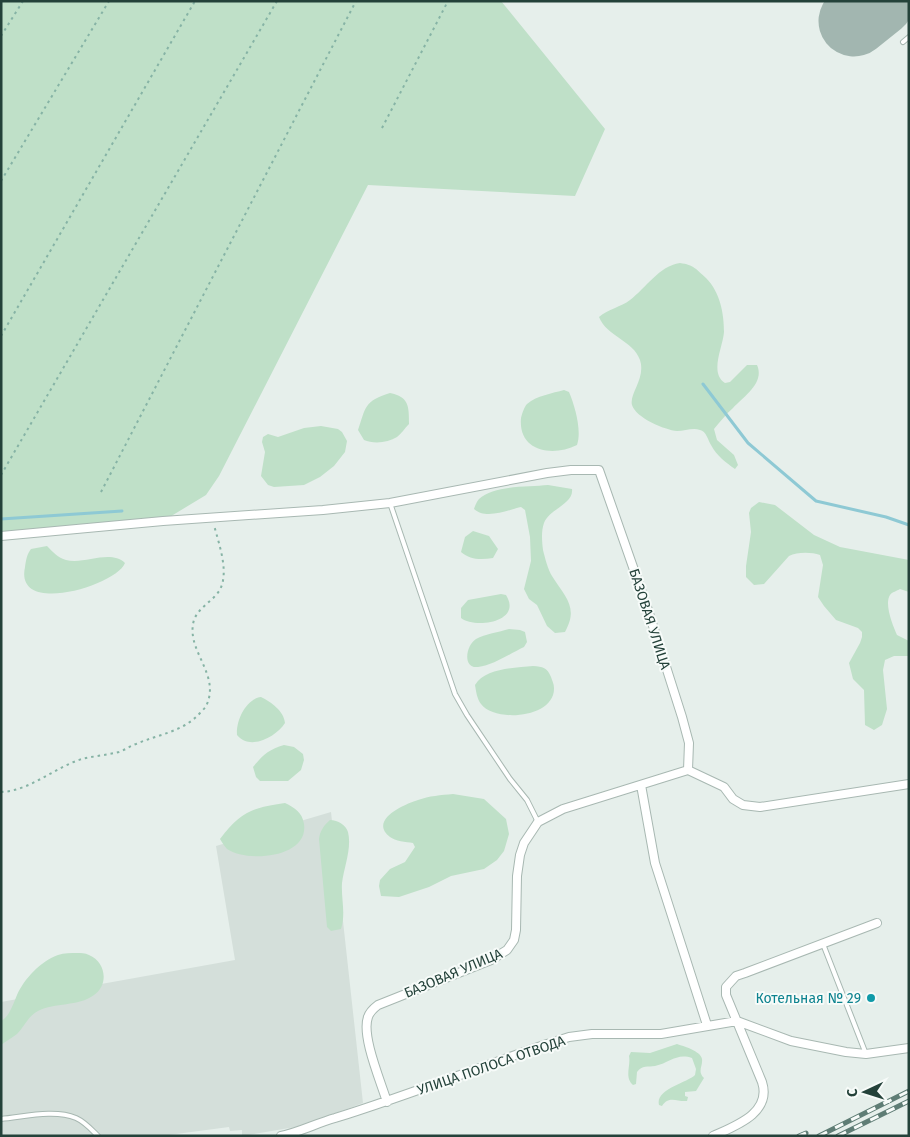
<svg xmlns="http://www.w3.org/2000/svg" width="910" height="1137" font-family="'Fira Sans',sans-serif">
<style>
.built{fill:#d4dfda}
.green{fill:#bfe0c8}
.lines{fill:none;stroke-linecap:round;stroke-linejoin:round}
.stream{stroke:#8ec9d4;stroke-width:3}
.runway{stroke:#a2b6b0;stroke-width:71}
.service-casing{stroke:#a8b8b2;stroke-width:6}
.minor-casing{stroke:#a8b8b2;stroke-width:10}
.path{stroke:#86b3a5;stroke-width:2;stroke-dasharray:2.5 4;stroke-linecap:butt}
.service{stroke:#fff;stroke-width:4}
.minor{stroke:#fff;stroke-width:8}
.rail-casing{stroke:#5f7d75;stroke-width:5}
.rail{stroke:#f7fbf9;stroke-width:3;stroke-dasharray:9;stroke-linecap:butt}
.culture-dot{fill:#0f9aa8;stroke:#f7fbf9;stroke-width:2}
.labels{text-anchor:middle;stroke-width:4;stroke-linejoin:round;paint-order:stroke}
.street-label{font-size:14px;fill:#24423a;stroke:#f7fbf9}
.culture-label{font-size:14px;fill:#0d838f;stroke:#f7fbf9;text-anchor:end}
</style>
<rect width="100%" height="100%" fill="#e6efeb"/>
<path class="built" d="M 331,812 L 363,1103 L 301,1126 L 242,1136 L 242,1130 L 230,1131 L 229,1127 L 161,1136 L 1,1136 L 1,1002 L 235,960 L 216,846 Z"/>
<path class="green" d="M 1,1 L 501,1 L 605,129 L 575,196 L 368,185 L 219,476 L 206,495 L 163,521 L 1,536 Z
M 680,263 C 694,265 696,269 706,278 C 720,292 724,313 724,332 C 723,347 709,373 725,383 L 730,382 L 747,365 L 757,365 C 765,383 744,396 733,408 C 726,414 720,422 714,429 L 717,440 L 734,455 L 738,465 L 735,469 C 725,462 717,456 711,445 C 708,440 706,431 700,430 C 693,427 685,431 677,431 C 665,430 636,418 632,405 C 629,394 646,378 640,360 C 633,340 607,337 599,317 C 608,309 621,307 630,300 C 646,288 659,266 680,263 Z
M 564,390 L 569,392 C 575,406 582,431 577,445 C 553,457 518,452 521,418 C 522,414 524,407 527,404 C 536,396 553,393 564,390 Z
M 390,393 C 409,397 409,406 409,424 C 405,428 401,434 397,437 C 388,443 373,444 364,440 L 358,430 C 366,407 364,401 390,393 Z
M 321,426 L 338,429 L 342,432 L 347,441 L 345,452 L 334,466 L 320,477 L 304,485 L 274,487 L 268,485 L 261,476 L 265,452 L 262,442 L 263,437 L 268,434 L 278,437 L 304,428 Z
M 548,485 L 572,489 C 574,504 549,509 544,523 C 541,531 542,542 543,550 C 545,558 548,570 552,576 C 565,597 579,607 565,632 L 555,633 L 547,626 L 537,605 L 529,599 L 524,589 L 531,561 L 530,537 L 525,510 L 521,507 C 508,510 486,520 474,509 C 475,506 477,501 479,499 C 494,485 529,487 548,485 Z
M 759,502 L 775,505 L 814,535 L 840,547 L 909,560 L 909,592 L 900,589 C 897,591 892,592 890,595 C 884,604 893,626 897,635 L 909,641 L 909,656 L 894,656 L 885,660 L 883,670 L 887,709 L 882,725 L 874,730 L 865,725 L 864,690 L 853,679 L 849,663 L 860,643 L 862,637 L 862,632 L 858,628 L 836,620 L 824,606 L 818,597 L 823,565 L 820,555 C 811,552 797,552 789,556 L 764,584 L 754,585 L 746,577 L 746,566 L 751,532 L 749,513 L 751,508 Z
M 473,531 L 489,536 L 498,549 L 493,558 C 481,560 470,560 461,552 L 465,537 Z
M 47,546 C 53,552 58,558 66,560 C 84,565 110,549 125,563 C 117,585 14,617 25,567 C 26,560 27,554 31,549 Z
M 501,594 L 506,595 C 523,622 475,629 461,618 L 461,608 L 468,600 Z
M 509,629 L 520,630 L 525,632 L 527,642 L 524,647 C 511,653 494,665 478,667 C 462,669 466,645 476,639 C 485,634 499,632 509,629 Z
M 533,666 C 543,667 547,667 551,677 C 552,680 554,684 554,688 C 555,718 495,723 481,704 C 477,699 476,691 475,685 C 485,668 515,668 533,666 Z
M 261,697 C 271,702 284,711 285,723 C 276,737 250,751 237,735 C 236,720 246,699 261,697 Z
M 284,745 L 294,747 L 303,754 L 304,760 L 301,770 L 288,781 L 260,781 L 256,777 L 253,767 C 262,756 269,749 284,745 Z
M 453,794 L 484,799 L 506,819 L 509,834 L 504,851 L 497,860 L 484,869 L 451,876 L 429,887 L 399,897 L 381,896 L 379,886 L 380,880 L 390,869 L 405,862 L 415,847 L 413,843 C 406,842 395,841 390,837 C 368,820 405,804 418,800 C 429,796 441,795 453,794 Z
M 285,803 C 295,808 302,812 304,824 C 309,858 247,863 227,849 C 224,846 222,842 220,839 C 241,812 251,808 285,803 Z
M 330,820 C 338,820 346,825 348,832 C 352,848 344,867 342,883 C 341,899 346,913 341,929 L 331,931 L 327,927 L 319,839 C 320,831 324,825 330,820 Z
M 77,953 C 81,953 85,953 89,955 C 106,962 109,985 94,995 C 78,1007 55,1002 38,1011 C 28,1016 25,1026 17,1034 C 12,1038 6,1041 1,1045 L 1,1021 C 10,1016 13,1004 17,995 C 24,979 41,961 58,955 C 64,953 71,953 77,953 Z
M 677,1044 C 683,1046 701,1051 702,1059 C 703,1067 697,1071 704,1078 L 696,1091 L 685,1092 L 685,1096 L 688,1097 L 687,1101 C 677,1102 669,1095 662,1106 L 659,1105 C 655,1089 687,1083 695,1075 L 696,1069 L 692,1058 C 676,1053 670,1063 655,1066 C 648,1067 642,1065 637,1072 L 636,1084 L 633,1085 C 624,1077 631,1066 629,1056 L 631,1052 L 650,1053 Z"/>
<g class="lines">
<path class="stream" d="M 703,384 L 748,443 L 816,501 L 886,517 L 909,525
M 1,519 L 122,511"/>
<path class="runway" d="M 854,21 L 879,1"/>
<defs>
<path id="service" d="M 903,42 L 909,37
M 390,503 L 455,694 L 467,715 L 510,779 L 527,800 L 538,822
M 823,944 L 866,1054
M 1,1119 C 24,1117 54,1109 76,1118 C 85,1122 91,1129 98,1136"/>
<path id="minor" d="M 1,536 L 163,521 L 323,510 L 390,503 L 547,473 L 571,470 L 599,470 L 647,607 L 682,717 L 689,743 L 688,770
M 641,785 L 655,863 L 707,1025
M 387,1102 C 381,1082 361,1036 368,1017 C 370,1011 374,1008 378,1005 L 491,960 L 507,950 L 514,940 L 516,930 L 517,876 L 520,855 L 524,843 L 538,822 L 563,809 L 688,770 L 724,787 L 733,799 L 743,805 L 760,807 L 909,784
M 281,1136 C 300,1132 317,1123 335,1118 C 406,1096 474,1069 544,1045 L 569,1037 L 592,1034 L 661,1034 L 737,1021 L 791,1041 L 846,1052 L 866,1054 L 909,1048
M 713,1136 C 735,1126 772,1113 762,1082 L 726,995 L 726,987 L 736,976 L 745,973 L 877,923"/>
</defs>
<use href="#service" class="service-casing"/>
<use href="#minor" class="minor-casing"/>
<path class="path" d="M 1,36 L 23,1
M 382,128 L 448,1
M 1,181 L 109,1
M 1,336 L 195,1
M 1,475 L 277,1
M 101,492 L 356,1
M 1,792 C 30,791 55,767 82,759 C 94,756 107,755 119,752 C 125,750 130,746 136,744 C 159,734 183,732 200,713 C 203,710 206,707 207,704 C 220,673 185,650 194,620 C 198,609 209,603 216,595 C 232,578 219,545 214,525"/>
<use href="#service" class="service"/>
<use href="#minor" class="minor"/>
<defs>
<path id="rail" d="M 799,1136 L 806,1133
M 819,1136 L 909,1091
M 838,1136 L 909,1101"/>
</defs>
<use href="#rail" class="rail-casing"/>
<use href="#rail" class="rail"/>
</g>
<circle class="culture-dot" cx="871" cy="998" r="5"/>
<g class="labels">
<g class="street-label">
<text transform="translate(650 619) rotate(72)" y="5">БАЗОВАЯ УЛИЦА</text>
<text transform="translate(453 973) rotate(-23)" y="5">БАЗОВАЯ УЛИЦА</text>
<text transform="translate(491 1065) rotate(-19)" y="5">УЛИЦА ПОЛОСА ОТВОДА</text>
</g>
<g class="culture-label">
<text x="861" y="1003">Котельная № 29</text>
</g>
</g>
<rect width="910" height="1137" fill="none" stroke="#24423a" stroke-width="5"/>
<g transform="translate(865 1092) rotate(266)" stroke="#f7fbf9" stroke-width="4" paint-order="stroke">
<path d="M0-4L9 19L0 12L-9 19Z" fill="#24423a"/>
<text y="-8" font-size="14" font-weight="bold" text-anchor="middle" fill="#24423a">С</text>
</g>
</svg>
